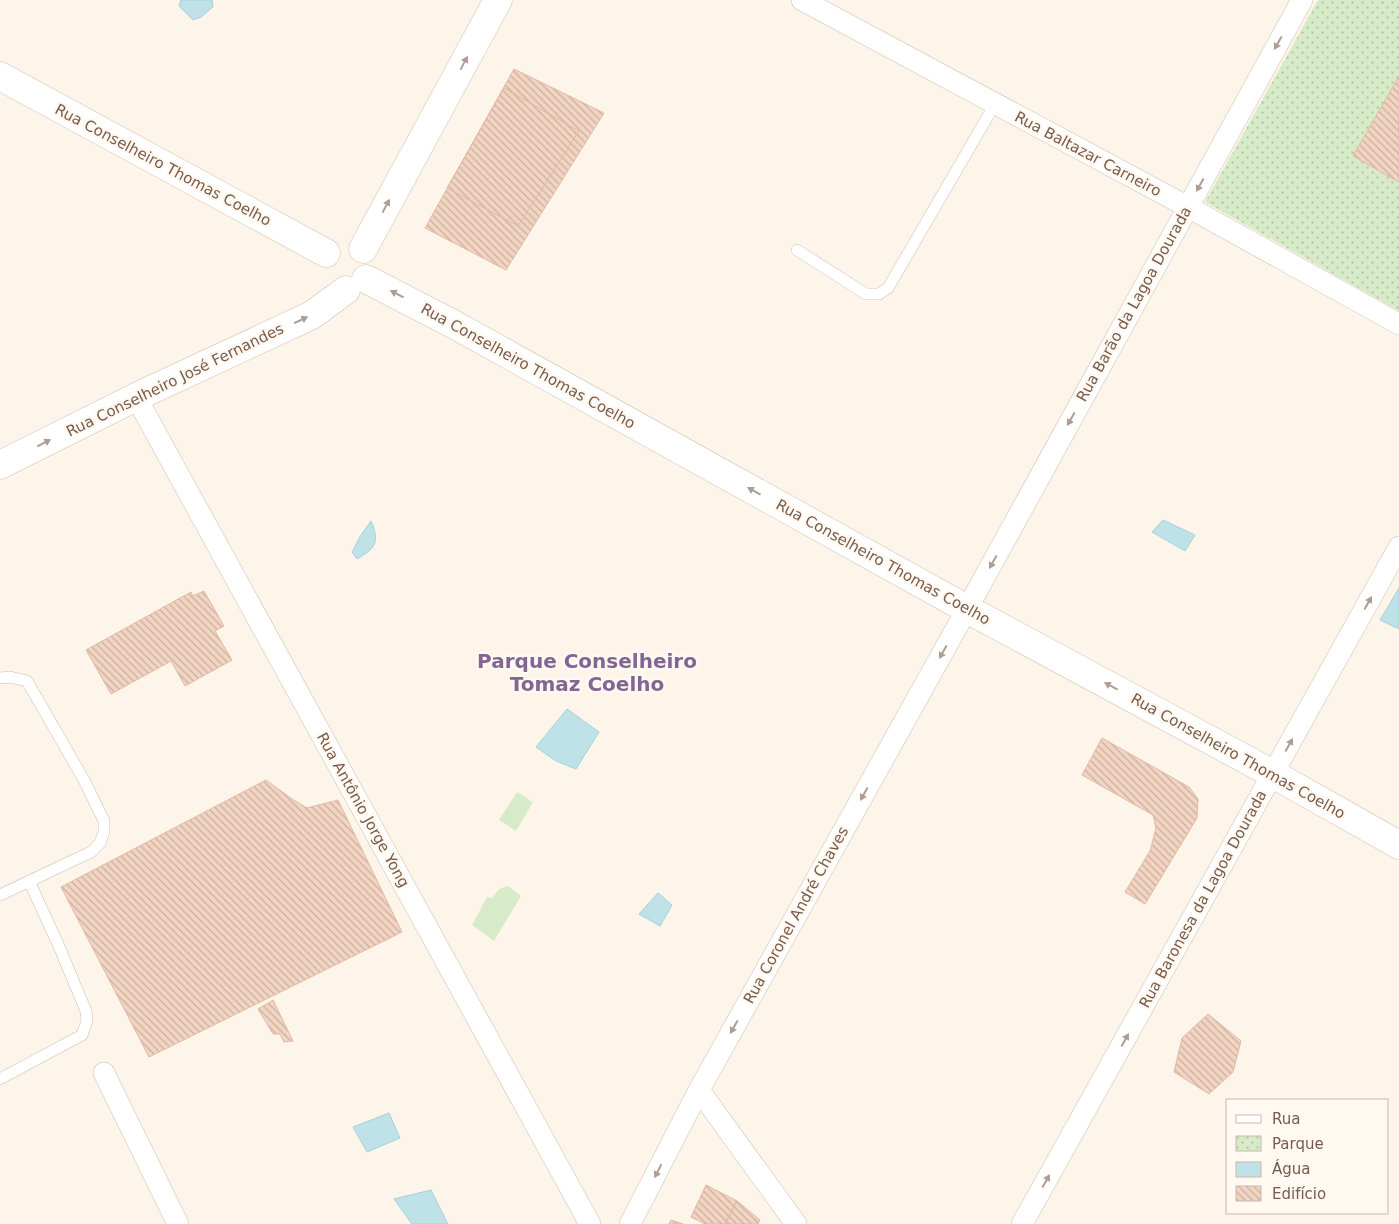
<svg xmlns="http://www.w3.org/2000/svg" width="1399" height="1224" font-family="'DejaVu Sans',sans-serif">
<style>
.grass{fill:#d7ebc8}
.park{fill:url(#park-dots)}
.water{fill:#bee2e7;stroke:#a4d2d9}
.building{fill:url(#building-back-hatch);stroke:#e5b9a2}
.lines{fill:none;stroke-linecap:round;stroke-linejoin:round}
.lane-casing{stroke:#cfbdaf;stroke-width:12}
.street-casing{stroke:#cfbdaf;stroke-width:22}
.secondary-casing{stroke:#d5bfaf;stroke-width:29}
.lane{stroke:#fff;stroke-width:11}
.street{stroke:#fff;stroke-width:21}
.secondary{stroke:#fff;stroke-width:28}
.oneway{fill:#ae9d94}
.labels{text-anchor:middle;stroke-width:5;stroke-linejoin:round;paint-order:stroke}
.street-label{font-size:15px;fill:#785b4d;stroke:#fff9f1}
.district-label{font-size:20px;font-weight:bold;fill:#826594;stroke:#fff9f1}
</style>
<defs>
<pattern id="park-dots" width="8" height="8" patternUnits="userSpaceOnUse" patternTransform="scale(1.25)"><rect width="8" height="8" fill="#d7ebc8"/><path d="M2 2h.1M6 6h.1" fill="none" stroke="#b3c1a5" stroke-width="1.8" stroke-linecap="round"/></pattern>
<pattern id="building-back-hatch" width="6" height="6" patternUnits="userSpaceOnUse" patternTransform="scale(1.25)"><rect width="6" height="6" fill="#f2d4c2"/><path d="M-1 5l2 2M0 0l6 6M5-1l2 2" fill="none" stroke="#c9afa0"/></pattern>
</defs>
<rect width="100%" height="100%" fill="#fdf5ea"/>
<path class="grass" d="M 517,792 L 533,802 L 516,831 L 499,820 Z
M 508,886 L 521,896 L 494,941 L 472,925 L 487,897 L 492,898 L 499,889 Z"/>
<path class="park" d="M 1318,0 L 1399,0 L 1399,311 L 1205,202 Z"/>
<path class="water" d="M 181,0 L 212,0 L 213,7 L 201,17 L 193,20 L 179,6 Z
M 1163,520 L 1195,535 L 1185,551 L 1152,532 Z
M 371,521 C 380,542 376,548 357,559 L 352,552 L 361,535 Z
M 1399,588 L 1399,629 L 1380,620 Z
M 567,709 L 599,732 L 576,769 L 556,761 L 536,747 Z
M 658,893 L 672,905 L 660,926 L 639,914 Z
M 389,1113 L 400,1138 L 367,1152 L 353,1127 Z
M 431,1190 L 448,1224 L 412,1224 L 394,1199 Z"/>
<path class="building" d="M 514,69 L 604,113 L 506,270 L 425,228 Z
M 1399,76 L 1399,182 L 1353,156 Z
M 504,88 L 579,131 L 518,226 L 447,188 Z
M 204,591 L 224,626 L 215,631 L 232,660 L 185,686 L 171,661 L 111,694 L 86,650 L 191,592 L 193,596 Z
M 1102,738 L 1189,787 L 1198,799 L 1197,818 L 1145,904 L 1125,892 L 1150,851 L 1156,828 L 1153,815 L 1082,775 Z
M 266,780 L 292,799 L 307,808 L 338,800 L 402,932 L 149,1057 L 61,887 Z
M 273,1000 L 293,1041 L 284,1042 L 280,1034 L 273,1034 L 258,1009 Z
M 1208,1014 L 1241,1041 L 1233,1072 L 1209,1094 L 1174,1072 L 1182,1038 Z
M 706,1185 L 737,1201 L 725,1224 L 705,1224 L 691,1217 Z
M 737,1201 L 760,1220 L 758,1224 L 725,1224 Z
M 671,1220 L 683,1224 L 669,1224 Z"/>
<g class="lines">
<defs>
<path id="lane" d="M 797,250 L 866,294 L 879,294 L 888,288 L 995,104
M 0,678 L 10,677 L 27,681 L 84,780 L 104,821 L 104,832 L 100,843 L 91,852 L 0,895
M 0,1079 L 82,1035 L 87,1021 L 86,1011 L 58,944 L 29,881"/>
<path id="street" d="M 802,0 L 1188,207 L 1399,324
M 136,397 L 590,1224
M 104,1073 L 178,1224
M 699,1090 L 796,1224
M 630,1224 L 699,1090 L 967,609 L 1302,0
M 1022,1224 L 1399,547"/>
<path id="secondary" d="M 0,76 L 326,253
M 363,249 L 498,0
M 366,279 L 455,325 L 967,609 L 1273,774 L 1399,845
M 0,465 L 136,397 L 312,315 L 346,290"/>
</defs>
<use href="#lane" class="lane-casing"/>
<use href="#street" class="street-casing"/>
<use href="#secondary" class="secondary-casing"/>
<use href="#lane" class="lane"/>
<use href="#street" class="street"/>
<use href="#secondary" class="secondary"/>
</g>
<defs><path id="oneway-solid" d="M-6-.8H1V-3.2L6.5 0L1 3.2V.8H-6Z" transform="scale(1.25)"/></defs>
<g class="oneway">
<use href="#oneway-solid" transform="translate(1278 43) rotate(119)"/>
<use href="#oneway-solid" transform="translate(464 63) rotate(-62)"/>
<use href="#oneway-solid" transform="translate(1200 185) rotate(119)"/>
<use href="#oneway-solid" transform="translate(386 206) rotate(-62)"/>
<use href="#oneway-solid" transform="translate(397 294) rotate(-153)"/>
<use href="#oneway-solid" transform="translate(301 320) rotate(-25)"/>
<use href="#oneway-solid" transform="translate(1071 419) rotate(119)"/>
<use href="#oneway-solid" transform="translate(44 443) rotate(-27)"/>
<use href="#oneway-solid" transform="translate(754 491) rotate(-151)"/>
<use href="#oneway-solid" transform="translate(993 562) rotate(119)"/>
<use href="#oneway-solid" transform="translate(1368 603) rotate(-61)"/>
<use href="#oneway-solid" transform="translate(943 652) rotate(119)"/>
<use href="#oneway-solid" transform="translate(1111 686) rotate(-152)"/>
<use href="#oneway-solid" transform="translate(1289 745) rotate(-61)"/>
<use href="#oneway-solid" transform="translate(864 794) rotate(119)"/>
<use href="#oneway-solid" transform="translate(734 1027) rotate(119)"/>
<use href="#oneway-solid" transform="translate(1125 1040) rotate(-61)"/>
<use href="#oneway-solid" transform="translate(658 1171) rotate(117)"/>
<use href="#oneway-solid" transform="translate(1046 1181) rotate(-61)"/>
</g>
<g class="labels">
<g class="street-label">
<text transform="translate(1088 154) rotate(28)" y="5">Rua Baltazar Carneiro</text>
<text transform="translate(163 165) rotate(28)" y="5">Rua Conselheiro Thomas Coelho</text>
<text transform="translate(1134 304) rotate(-61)" y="5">Rua Barão da Lagoa Dourada</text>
<text transform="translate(528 366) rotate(29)" y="5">Rua Conselheiro Thomas Coelho</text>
<text transform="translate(175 380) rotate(-26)" y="5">Rua Conselheiro José Fernandes</text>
<text transform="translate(883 562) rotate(29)" y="5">Rua Conselheiro Thomas Coelho</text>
<text transform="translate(1238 756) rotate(29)" y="5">Rua Conselheiro Thomas Coelho</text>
<text transform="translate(363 810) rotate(61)" y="5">Rua Antônio Jorge Yong</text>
<text transform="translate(1203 899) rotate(-61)" y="5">Rua Baronesa da Lagoa Dourada</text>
<text transform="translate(796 915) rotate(-61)" y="5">Rua Coronel André Chaves</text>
</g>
<g class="district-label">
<text x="587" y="668">Parque Conselheiro<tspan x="587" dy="23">Tomaz Coelho</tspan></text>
</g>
</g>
<rect x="1226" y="1099" width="162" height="115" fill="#fff9f1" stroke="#c9baaf"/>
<rect x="1236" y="1115" width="25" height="8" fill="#ffffff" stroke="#c9baaf"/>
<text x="1272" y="1124" font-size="15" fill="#785b4d">Rua</text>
<rect x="1236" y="1136" width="25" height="15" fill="url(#park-dots)" stroke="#c9baaf"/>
<text x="1272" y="1149" font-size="15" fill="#785b4d">Parque</text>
<rect x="1236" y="1162" width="25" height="15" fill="#bee2e7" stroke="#c9baaf"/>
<text x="1272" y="1174" font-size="15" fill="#785b4d">Água</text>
<rect x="1236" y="1186" width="25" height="15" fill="url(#building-back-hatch)" stroke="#c9baaf"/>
<text x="1272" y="1199" font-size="15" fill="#785b4d">Edifício</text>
</svg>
